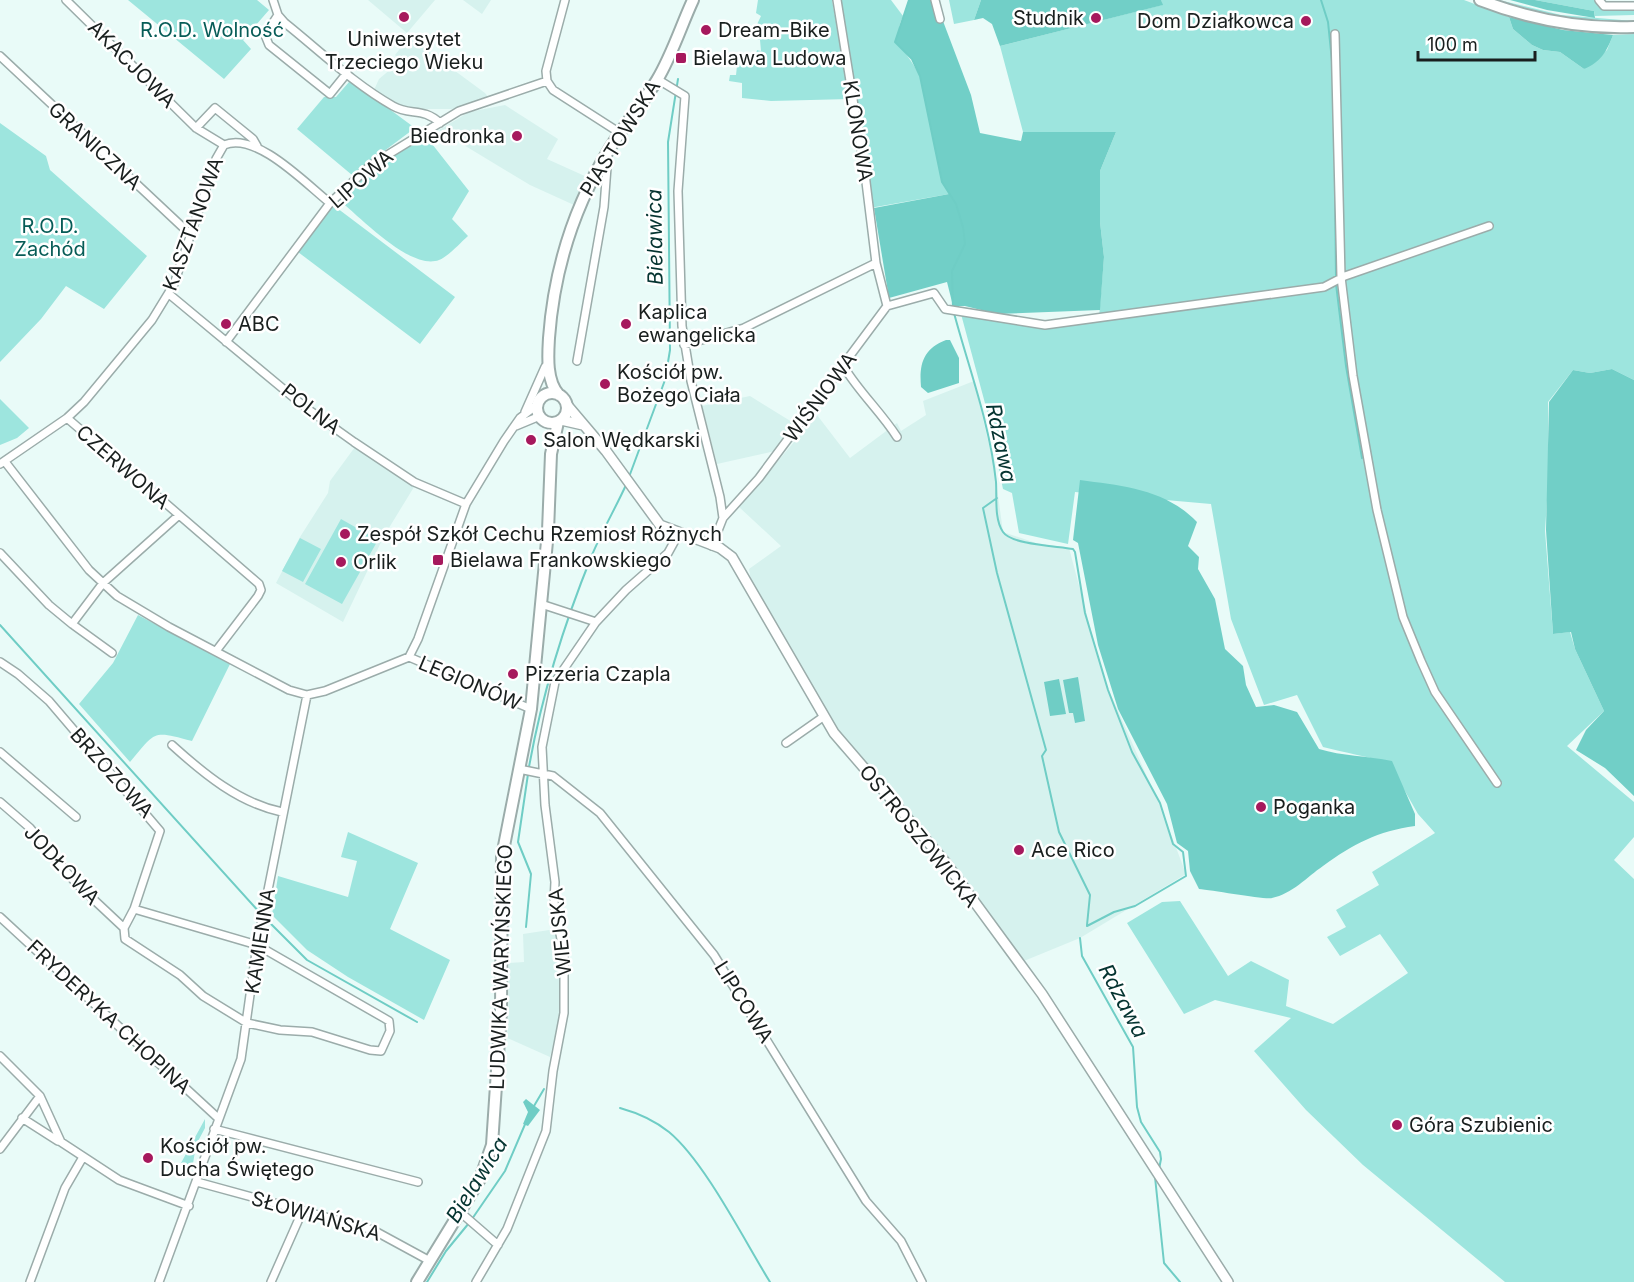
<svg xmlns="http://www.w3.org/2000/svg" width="1634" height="1282" font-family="Inter,sans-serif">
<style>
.built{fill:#d6f2ee}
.green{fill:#9de5de}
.forest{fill:#71cfc7}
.water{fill:#6fcdc5}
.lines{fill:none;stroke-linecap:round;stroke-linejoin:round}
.stream{stroke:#6fcdc5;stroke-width:2}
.minor-casing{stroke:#9bacaa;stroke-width:10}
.tertiary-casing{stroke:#9bacaa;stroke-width:12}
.secondary-casing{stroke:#9bacaa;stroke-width:14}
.minor{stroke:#fff;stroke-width:7}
.tertiary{stroke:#fff;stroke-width:9}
.secondary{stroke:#fff;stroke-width:10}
.poi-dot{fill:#a6195d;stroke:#fff;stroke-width:2}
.labels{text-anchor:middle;stroke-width:5;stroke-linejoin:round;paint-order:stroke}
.poi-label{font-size:20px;fill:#191f1e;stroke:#fff;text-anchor:start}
.park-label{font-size:20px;fill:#075c57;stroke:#fff}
.street-label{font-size:20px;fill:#191f1e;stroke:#fff}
.water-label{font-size:21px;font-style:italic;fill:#053431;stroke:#fff}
</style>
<rect width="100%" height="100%" fill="#e9fbf8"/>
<path class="built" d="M 368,0 L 435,0 L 407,33 Z
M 463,0 L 491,0 L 482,14 Z
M 409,37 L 485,93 L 488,97 L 452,109 L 405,109 L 393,104 L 374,90 L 379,79 L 392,68 L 398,58 L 395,55 Z
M 505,105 L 558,139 L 547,159 L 587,177 L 574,205 L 530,185 L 439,130 L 469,112 Z
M 974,381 L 994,466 L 1003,532 L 1036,543 L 1069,548 L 1104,679 L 1163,813 L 1186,874 L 1080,938 L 1019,963 L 880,786 L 838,748 L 753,593 L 749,569 L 781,546 L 739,507 L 817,415 L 850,458 L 897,423 L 901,431 L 926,415 L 923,401 Z
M 750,396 L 792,422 L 775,451 L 717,464 L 702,406 Z
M 355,447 L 414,487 L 384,536 L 343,622 L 276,583 L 300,537 L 328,493 L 330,481 Z
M 556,929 L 563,963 L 561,1013 L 550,1057 L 505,1037 L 508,1029 L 509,963 L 524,962 L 523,934 Z"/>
<path class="green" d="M 128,0 L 257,0 L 269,10 L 243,40 L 251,49 L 224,79 Z
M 758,0 L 832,0 L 850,99 L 771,101 L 742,98 L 742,83 L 729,81 L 730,75 L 736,75 L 737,66 L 730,64 L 732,58 L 755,59 L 757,50 L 761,51 L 760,40 L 751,37 L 761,16 L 756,13 Z
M 837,0 L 891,0 L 903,16 C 890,44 909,53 920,76 L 949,194 L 870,208 Z
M 949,0 L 981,0 L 974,20 L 954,24 Z
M 1161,0 L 1464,0 L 1509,17 L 1513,29 L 1532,45 L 1543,50 L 1560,52 L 1584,69 L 1607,50 L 1613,35 L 1634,34 L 1634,380 L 1612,369 L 1590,373 L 1573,370 L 1548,402 L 1548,485 L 1545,531 L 1553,634 L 1570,632 L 1575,649 L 1604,711 L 1567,746 L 1634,802 L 1634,837 L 1614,860 L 1634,879 L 1634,1282 L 1505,1282 L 1363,1165 L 1306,1110 L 1254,1051 L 1291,1018 L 1215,1000 L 1184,1014 L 1127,923 L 1162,902 L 1180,901 L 1228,976 L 1251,961 L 1289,980 L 1286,1006 L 1333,1024 L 1408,973 L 1380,934 L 1340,956 L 1327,937 L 1346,927 L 1336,910 L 1379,885 L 1372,872 L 1435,833 L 1418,814 L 1389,763 C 1367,756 1345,753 1323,747 L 1297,695 L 1264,705 L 1231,619 L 1211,504 L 1075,492 L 1068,544 L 1019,533 L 1012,493 L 1003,489 L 986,407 L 961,314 L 1037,324 L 1099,318 L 1104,257 L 1100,222 L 1100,171 L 1116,132 L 1023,132 L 1000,46 L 1162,5 Z
M 1499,0 L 1561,15 L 1634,21 C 1588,22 1543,15 1499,0 Z
M 1535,0 L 1597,0 L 1598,5 L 1612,11 L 1634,9 L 1634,15 L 1595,16 L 1594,11 Z
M 349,82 L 354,83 L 415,128 L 352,175 L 297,129 L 324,97 L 336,97 Z
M 0,123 L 46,156 L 50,170 L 147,256 L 104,309 L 66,286 L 41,319 L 0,362 Z
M 425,135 L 469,191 L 452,219 L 468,236 C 460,243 449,256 439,260 C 411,271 360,217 338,199 L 371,170 Z
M 333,205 L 455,297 L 420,344 L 298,252 Z
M 0,399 L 29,428 L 17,438 L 0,445 Z
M 341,519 L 378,540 L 342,604 L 305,584 Z
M 300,538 L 321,549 L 303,582 L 282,571 Z
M 138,615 L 230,664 L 192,741 C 152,730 156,731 130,762 L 79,704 L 113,663 Z
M 348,832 L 418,863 L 390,929 L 450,960 L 424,1020 L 348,977 L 307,950 L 272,915 L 278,876 L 348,897 L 357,861 L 341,857 Z
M 205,1119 L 205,1128 L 196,1145 L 192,1170 L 188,1169 L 189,1166 L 181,1163 Z"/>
<path class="forest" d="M 909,0 L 935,0 L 971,95 L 980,133 L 1021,141 L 1023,132 L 1116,132 L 1100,171 L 1100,222 L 1104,257 L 1100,310 L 997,314 L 965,306 L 953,306 L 947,282 L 889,298 L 874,208 L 949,194 L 942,182 L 920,76 L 912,59 L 895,42 Z
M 981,0 L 1161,0 L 1163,5 L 1000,46 L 992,24 L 983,18 L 974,20 Z
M 1510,0 L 1535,0 L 1594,11 L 1595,18 L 1547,10 Z
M 1509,17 L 1563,30 L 1613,35 C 1607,51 1601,62 1584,69 L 1560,52 L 1543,50 L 1532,45 L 1513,29 Z
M 1612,369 L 1634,380 L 1634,796 L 1605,768 L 1576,750 L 1586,730 L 1604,711 L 1575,649 L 1571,632 L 1553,634 L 1546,530 L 1549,402 L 1573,370 L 1590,373 Z
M 1080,480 C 1124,486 1165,489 1197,522 L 1188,546 L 1199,557 L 1198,569 L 1215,599 L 1225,649 L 1243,666 L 1246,685 L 1256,707 L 1274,705 L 1297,712 L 1319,749 C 1342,756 1367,756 1392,761 L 1415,814 L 1415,826 C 1378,831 1353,844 1323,866 C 1307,877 1292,894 1272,898 C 1266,900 1212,890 1199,889 L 1190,871 L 1188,851 L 1177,843 L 1167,804 L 1118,709 L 1098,645 L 1078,543 L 1073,540 Z"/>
<path class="water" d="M 946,340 L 950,340 L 959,358 L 959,383 L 928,393 L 921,387 C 919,364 923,349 946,340 Z
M 1078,677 L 1085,721 L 1075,723 L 1073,713 L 1069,713 L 1063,680 Z
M 1059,679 L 1066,714 L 1050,716 L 1044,682 Z
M 526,1099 L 540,1110 L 528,1126 L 523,1124 L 528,1112 L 523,1102 Z"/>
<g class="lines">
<path class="stream" d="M 909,0 L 895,42 L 912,59 L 920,76 L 942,182 L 956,204 L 963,227 L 965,244 L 952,271 L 953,308
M 1321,0 L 1328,22 L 1333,71
M 1335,185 L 1336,278
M 1336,284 L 1346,366 L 1362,458
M 954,313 C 969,369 990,424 996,482 C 997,497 994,519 1003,532 C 1012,545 1057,546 1073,549 L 1075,552 L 1085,613 L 1108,690 L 1132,752 L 1160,803 L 1173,844 L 1183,852 L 1186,876 L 1135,906 L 1114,912 L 1087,926
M 629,477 L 665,380 L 670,350 L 668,142 L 678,79
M 997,498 L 983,508 L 997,573 L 1046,750 L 1042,756 L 1059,832 L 1090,895 L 1087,925
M 0,625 L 260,913
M 529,767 C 542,694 564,624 592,555 C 602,531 615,509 626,485
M 264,917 L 307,960 L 417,1022
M 526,927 L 531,874 L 518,842 L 528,774
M 1080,938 L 1082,956 L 1133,1047 L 1137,1107 L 1141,1122 L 1160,1152 L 1161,1159 L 1159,1169
M 534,1106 L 544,1089
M 620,1108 C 638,1113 654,1120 669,1132 C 705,1162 744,1240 770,1282
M 1155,1177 L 1164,1263 L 1180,1282
M 472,1219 L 505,1171 L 526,1122
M 427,1282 L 446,1251 L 469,1223"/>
<defs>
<path id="minor" d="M 66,0 L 196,128 L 224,145
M 273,0 L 278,15 L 285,23 C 320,51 354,84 393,106 C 410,116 423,107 440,123
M 565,0 L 546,71 L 547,81 L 553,90 L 620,133
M 837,0 L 865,174 L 876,263 L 887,306
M 935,0 L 940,19
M 1599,0 L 1604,6 L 1634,6
M 278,15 L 265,35 L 269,45 L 330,94 L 347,73
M 1335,34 L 1341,277 L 1353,376 L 1377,510 L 1403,617 L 1421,661 L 1435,692 L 1497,783
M 0,56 L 191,235
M 657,79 L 685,96 L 678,191 L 682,326 L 691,381 L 720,497 L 723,518
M 196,128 L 215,108 L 253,139 L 257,146
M 169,294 L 305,407 L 354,442 L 414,482 L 466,504
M 226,342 L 330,203 L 371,165 L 459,111 L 547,81
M 684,345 L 744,328 L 876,263
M 577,361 L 604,207 L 607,167 L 602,162
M 844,367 C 859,392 881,412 897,437
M 525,412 L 545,367
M 67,418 L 259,584 L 261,590 L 258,596 L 216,651
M 516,426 L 540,416
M 6,463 L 89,570 L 117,596 L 169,627 L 289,690 L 307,695 L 325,691 L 409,657 L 418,639 L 466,504 L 504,441 L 520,418 L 537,405
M 0,464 L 67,418 L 84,402 L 152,320 L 174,284 L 216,159 L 224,145 C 256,131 306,184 330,203
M 712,546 L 723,518 L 759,478 L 887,306 L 934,293 L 945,309 L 1045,325 L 1324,287 L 1345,276 L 1489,226
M 0,553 L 49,605 L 72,624
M 541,604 L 596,622
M 112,653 L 72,624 L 103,583 L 179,515
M 409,657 L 531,709
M 0,662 L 18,674 L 49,701 L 160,831 L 134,909
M 786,743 L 823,717
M 172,745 C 204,774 239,803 282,812
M 0,752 L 76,817
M 519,769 L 553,776 L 600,813 L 714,955 L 866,1201 L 901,1241 L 922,1282
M 0,802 L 30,828 L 75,882 L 124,928
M 134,909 L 257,945 L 384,1018 L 389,1021 L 390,1031 L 381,1051 L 370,1050 L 312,1032 L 280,1030 L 247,1023 L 203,996 L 180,975 L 125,939 L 124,928 Z
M 0,917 L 218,1118
M 0,1056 L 40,1096 L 61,1142 L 119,1180 L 189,1206
M 22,1118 L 58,1141
M 214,1129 L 418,1182
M 0,1149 L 40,1096
M 197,1182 L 373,1230 L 430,1261
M 460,1212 L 498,1245
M 30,1282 L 65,1188 L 83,1157
M 159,1282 L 241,1059 L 257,945 L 307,695
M 271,1282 L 302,1212
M 476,1282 L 507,1229 L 546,1131 L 553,1071 L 564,1013 L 564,955 L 554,902 L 555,882 L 545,805 L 542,747 L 555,682 L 596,622 L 626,590 L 668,553 L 679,533"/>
<path id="tertiary" d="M 567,405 L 606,451 L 660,525 L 720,548 L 732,557 L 834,733 L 946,863 L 1042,994 L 1228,1282
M 561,420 L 583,425"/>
<path id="secondary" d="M 1480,0 C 1529,19 1582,29 1634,27
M537 408a15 15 0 1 1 30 0a15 15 0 1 1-30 0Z
M 559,395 C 546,381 548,355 549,338 C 554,269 574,206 610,148 C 625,124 643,103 657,80 C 672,55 681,26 693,0
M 417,1282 L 480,1179 L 492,1145 L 501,1011 L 502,856 L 531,709 L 548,531 L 551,454 L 558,422"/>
</defs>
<use href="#minor" class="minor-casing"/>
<use href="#tertiary" class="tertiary-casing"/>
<use href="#secondary" class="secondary-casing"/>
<use href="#minor" class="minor"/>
<use href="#tertiary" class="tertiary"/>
<use href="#secondary" class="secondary"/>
</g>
<g class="poi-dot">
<circle cx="404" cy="17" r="6"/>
<circle cx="1096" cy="18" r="6"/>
<circle cx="1306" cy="21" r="6"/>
<circle cx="706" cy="30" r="6"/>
<rect x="675" y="52" width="12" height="12" rx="3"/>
<circle cx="517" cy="136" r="6"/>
<circle cx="226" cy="324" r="6"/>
<circle cx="626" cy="324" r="6"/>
<circle cx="605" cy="384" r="6"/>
<circle cx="531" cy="440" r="6"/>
<circle cx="345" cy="534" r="6"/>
<rect x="432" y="554" width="12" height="12" rx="3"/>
<circle cx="341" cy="562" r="6"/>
<circle cx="513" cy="674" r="6"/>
<circle cx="1261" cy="807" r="6"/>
<circle cx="1019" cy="850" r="6"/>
<circle cx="1397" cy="1125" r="6"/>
<circle cx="148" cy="1158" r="6"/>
</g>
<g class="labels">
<g class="poi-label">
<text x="1084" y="25" text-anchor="end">Studnik</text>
<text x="1294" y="28" text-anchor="end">Dom Działkowca</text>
<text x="718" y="37">Dream-Bike</text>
<text x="404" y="46" text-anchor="middle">Uniwersytet<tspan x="404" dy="23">Trzeciego Wieku</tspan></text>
<text x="693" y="65">Bielawa Ludowa</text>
<text x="505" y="143" text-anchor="end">Biedronka</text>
<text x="638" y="319">Kaplica<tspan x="638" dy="23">ewangelicka</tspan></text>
<text x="238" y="331">ABC</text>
<text x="617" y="379">Kościół pw.<tspan x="617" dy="23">Bożego Ciała</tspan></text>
<text x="543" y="447">Salon Wędkarski</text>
<text x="357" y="541">Zespół Szkół Cechu Rzemiosł Różnych</text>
<text x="450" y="567">Bielawa Frankowskiego</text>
<text x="353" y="569">Orlik</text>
<text x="525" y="681">Pizzeria Czapla</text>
<text x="1273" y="814">Poganka</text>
<text x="1031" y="857">Ace Rico</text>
<text x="1409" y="1132">Góra Szubienic</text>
<text x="160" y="1153">Kościół pw.<tspan x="160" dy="23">Ducha Świętego</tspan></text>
</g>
<g class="park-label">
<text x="212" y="37">R.O.D. Wolność</text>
<text x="50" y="233">R.O.D.<tspan x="50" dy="23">Zachód</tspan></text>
</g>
<g class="street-label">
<text transform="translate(132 64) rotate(45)" y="7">AKACJOWA</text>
<text transform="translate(858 131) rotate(81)" y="7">KLONOWA</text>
<text transform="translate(620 138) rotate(-58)" y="7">PIASTOWSKA</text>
<text transform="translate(95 146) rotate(43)" y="7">GRANICZNA</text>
<text transform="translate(361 179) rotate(-41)" y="7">LIPOWA</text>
<text transform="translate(193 224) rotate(-70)" y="7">KASZTANOWA</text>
<text transform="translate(820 397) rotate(-53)" y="7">WIŚNIOWA</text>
<text transform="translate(311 409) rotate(38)" y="7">POLNA</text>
<text transform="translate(123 467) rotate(41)" y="7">CZERWONA</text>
<text transform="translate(470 683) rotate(23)" y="7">LEGIONÓW</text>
<text transform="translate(112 773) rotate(48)" y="7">BRZOZOWA</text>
<text transform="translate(919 836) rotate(51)" y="7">OSTROSZOWICKA</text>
<text transform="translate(62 865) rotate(47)" y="7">JODŁOWA</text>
<text transform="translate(560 932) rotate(-96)" y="7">WIEJSKA</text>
<text transform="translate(260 941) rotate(-81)" y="7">KAMIENNA</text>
<text transform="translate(501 967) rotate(-88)" y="7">LUDWIKA WARYŃSKIEGO</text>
<text transform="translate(744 1002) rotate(58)" y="7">LIPCOWA</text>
<text transform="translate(109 1017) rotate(43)" y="7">FRYDERYKA CHOPINA</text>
<text transform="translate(316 1216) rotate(16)" y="7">SŁOWIAŃSKA</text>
</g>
<g class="water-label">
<text transform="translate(655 237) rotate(-91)" y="7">Bielawica</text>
<text transform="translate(1001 443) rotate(78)" y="7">Rdzawa</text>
<text transform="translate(1123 1001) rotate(62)" y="7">Rdzawa</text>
<text transform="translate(477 1180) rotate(-58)" y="7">Bielawica</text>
</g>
</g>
<path d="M1418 51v9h117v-9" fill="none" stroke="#191f1e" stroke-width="3"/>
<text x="1427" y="51" font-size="18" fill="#191f1e" stroke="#ffffff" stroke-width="4.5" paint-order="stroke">100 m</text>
</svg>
